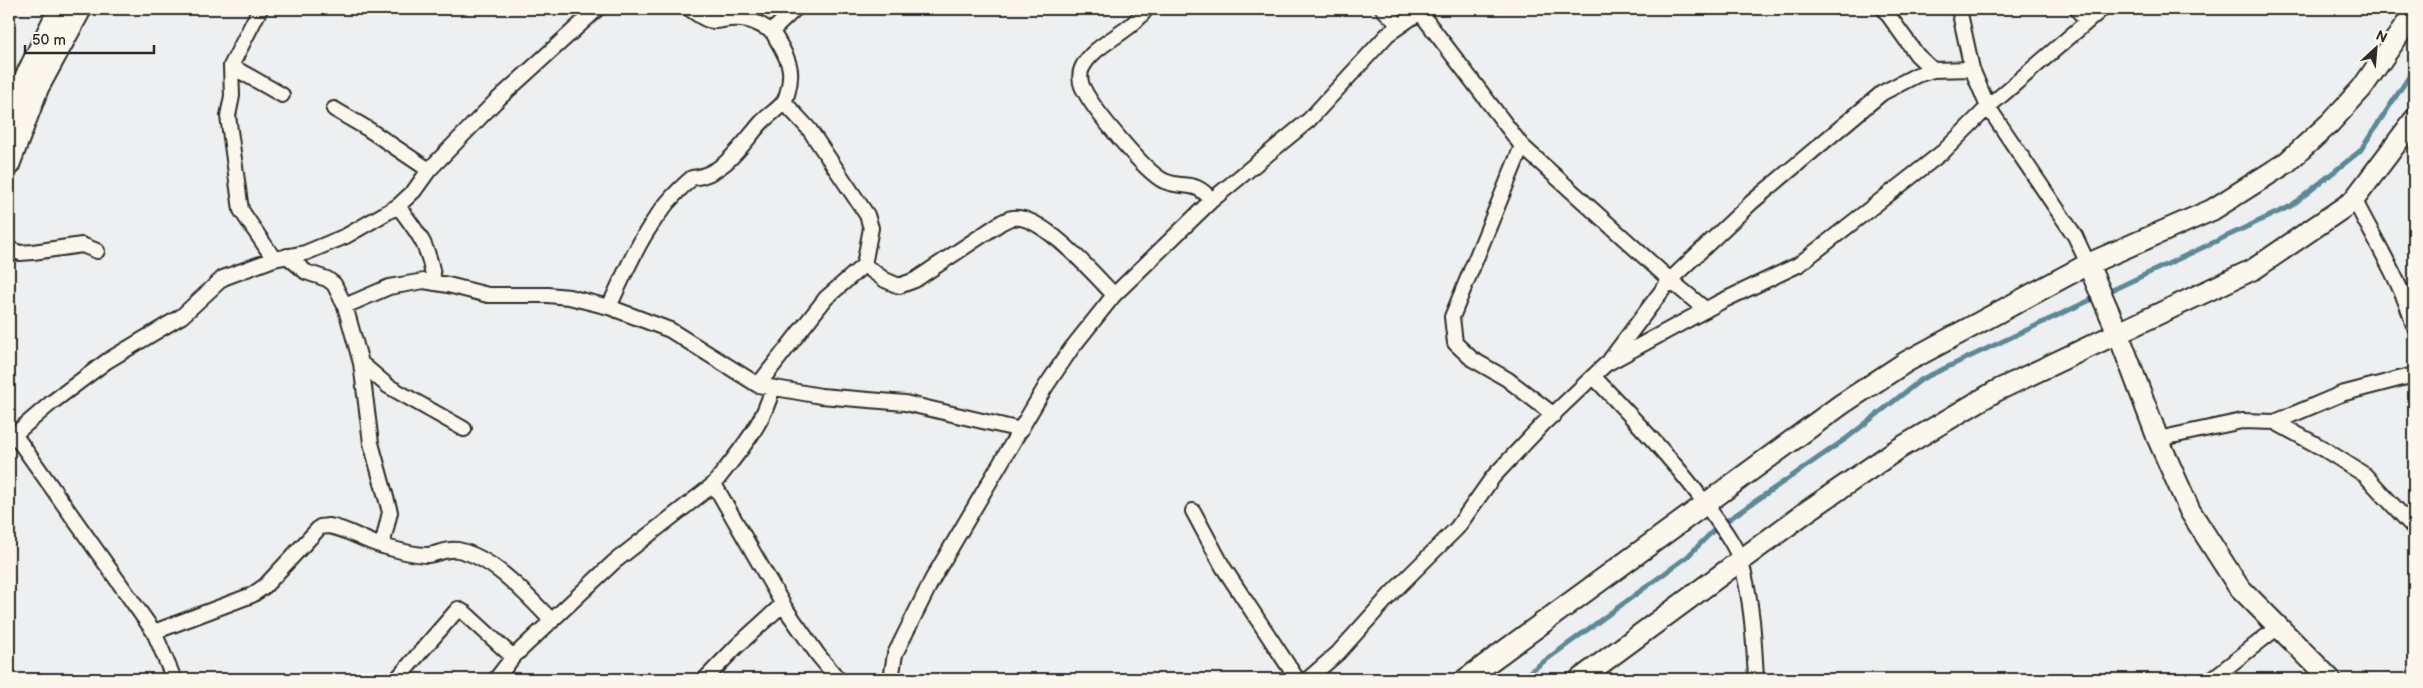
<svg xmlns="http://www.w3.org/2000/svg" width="2423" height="688" font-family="'Balsamiq Sans',sans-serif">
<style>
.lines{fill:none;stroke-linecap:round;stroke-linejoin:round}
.stream{stroke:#5c8996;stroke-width:5}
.street-casing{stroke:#2b2b2b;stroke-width:18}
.secondary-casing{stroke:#2b2b2b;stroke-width:24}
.street{stroke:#fbf7ec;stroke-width:14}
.secondary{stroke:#fbf7ec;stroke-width:20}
</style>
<rect width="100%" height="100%" fill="#edeff0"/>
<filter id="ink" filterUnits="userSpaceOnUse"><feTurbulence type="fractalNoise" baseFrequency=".02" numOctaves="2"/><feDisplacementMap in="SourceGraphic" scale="10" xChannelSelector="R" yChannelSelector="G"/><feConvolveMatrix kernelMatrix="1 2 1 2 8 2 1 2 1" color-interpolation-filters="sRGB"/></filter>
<g filter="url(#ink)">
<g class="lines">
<path class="stream" d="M 2106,293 L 2291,206 L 2360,151 L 2414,69
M 1520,679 L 1687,557 L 1715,529 L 1847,438 L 1922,379 L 2099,296"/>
<defs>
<path id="street" d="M 260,9 L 231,66 L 232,96 L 228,116 L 241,210 L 274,259
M 690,9 C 720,31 714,16 742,19 C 754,20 762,26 772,31
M 1146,9 C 1130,34 1094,43 1082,68 C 1079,74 1080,84 1084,90 C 1094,110 1145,172 1164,181 C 1186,190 1192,178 1212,200
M 1383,9 L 1399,25
M 1884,9 L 1917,55 L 1933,70
M 1959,9 L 1972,69 L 1988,107 L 2075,236 L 2088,264
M 2077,9 L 2087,21
M 1419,11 L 1522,146 L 1670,280 L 1610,360
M 231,66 L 282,95
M 334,109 L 368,129 L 429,170
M 1522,146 L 1452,317 L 1455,343 L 1472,359 L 1507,379 L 1554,415
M 2354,199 C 2375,241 2401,281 2414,326
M 398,206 C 419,234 430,247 434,283
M 9,249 L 20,253 L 33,252 L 82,245 L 97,251
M 287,256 L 306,272 L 327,279 L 334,284 L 345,306 L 361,363 L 388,386 L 464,429
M 864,265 L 885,280 L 899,286 L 915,280 L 1002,222 C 1005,221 1009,218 1013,218 C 1041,213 1095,275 1114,295
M 345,306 L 389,287 L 424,281 L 448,285 L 488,295 L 548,295 L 569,297 L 609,307 L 670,330 L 758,385 L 821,396 L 905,403 L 1021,430
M 609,307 C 631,259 651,212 692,178 C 723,175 741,146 760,124 C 767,116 776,111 783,103 C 787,98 790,84 790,77 C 792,62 779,44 772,31 L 795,9
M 1706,310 L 1670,280 L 1752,202 L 1882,93 L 1917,75 L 1933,70 L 1972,69
M 361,363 L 371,443 L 390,512 L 382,546
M 1594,377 C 1636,422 1679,465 1714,516 C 1724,530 1735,545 1741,562 C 1752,599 1754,641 1756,679
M 758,385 L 826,298 L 864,265 L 871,228 L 867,215 L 809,129 L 784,102
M 772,389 C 764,425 736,455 714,484 L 785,608 L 818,655 L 838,679
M 2275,422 L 2341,394 L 2414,375
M 14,434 L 154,632
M 9,439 L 51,403 L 107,361 L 182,316 L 223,278 L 274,259 L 305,253 L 346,236 L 398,206 L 414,191 L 429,170 L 495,102 L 597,9
M 2158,439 L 2242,421 L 2275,422 L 2324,449 L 2365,475 L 2414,528
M 1193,511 L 1223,567 L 1297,679
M 174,679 L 154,632 L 252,595 L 265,586 L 320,527 L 329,526 C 348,529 364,541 383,546 C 396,550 414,555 428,555 C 438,554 447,548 458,550 C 493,557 528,596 552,621
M 397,679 L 458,609 L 465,613 L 513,657
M 496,679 L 513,657 L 614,562 L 714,484
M 705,679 L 737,646 L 783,604
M 891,679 L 895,654 L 933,578 L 1046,386 L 1071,349 L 1114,295 L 1212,200 L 1309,120 L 1388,34 L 1424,9
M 1308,679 L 1338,653 L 1392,593 L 1457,528 L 1493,477 L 1543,424 L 1606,364 L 1720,302 L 1798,265 L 1944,151 L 1988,107 L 2102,9
M 2212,679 L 2278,627"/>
<path id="secondary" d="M 2414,13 L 2362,88 L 2330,123 L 2286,163 L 2212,210 L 2088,264 L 2118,333 L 2254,269 L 2353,201 L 2414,120
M 9,110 L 59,9
M 9,165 L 38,88 L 81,9
M 1466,679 L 1842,404 L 1906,362 L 2088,264
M 1580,679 L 1806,512 L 1895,451 L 1996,391 L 2118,333 L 2158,439 L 2190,511 L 2238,586 L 2330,679"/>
</defs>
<use href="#street" class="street-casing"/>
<use href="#secondary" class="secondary-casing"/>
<use href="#street" class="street"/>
<use href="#secondary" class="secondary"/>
</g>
</g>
<rect width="2423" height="688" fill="none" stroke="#fbf7ec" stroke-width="30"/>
<rect x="15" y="15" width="2393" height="658" fill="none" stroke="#2b2b2b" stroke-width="2" filter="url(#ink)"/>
<g transform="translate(2376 48) rotate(26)" stroke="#fbf7ec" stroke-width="4" paint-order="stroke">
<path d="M0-4L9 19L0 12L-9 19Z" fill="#2b2b2b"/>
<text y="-8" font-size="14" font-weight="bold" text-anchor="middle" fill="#2b2b2b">N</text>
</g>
<path d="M25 45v8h129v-8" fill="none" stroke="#2b2b2b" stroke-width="2.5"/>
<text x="32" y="45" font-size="15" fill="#2b2b2b" stroke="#fbf7ec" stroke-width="4" paint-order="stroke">50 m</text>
</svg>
